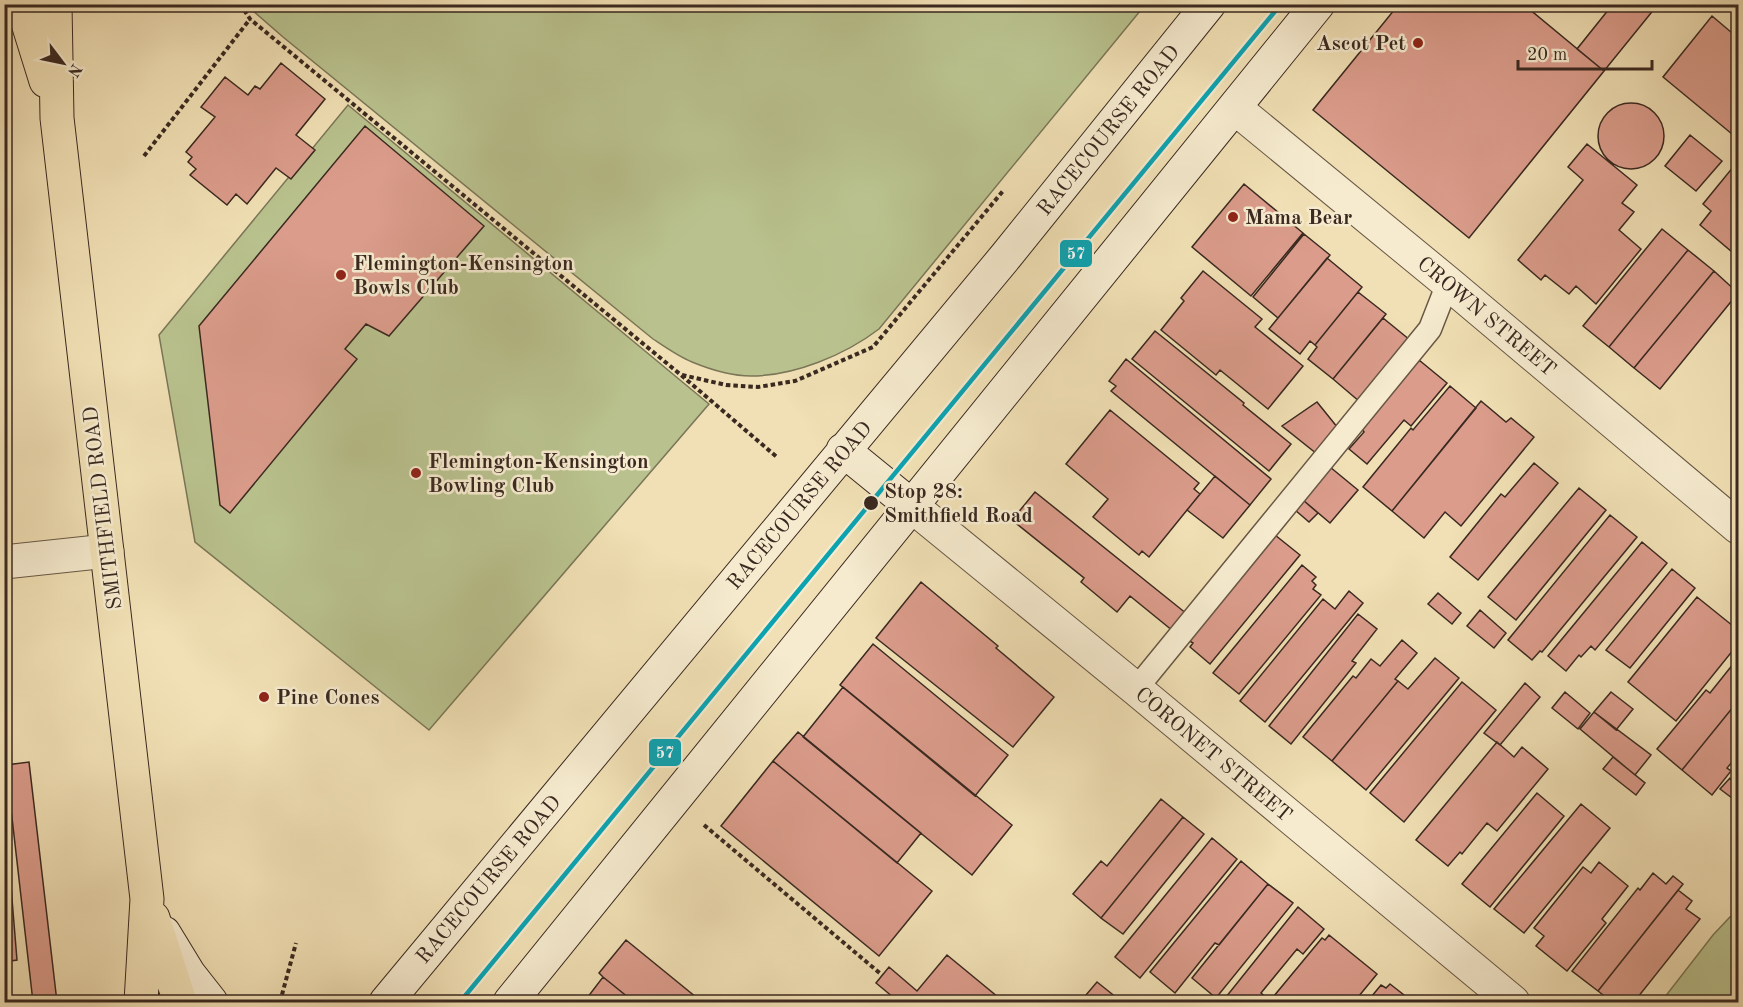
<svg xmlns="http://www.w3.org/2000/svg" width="1743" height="1007" font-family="'Old Standard TT',serif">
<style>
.green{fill:#b9c28e;stroke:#7a7657;stroke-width:1.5}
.building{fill:#db9c8b;stroke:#3a2920;stroke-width:1.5}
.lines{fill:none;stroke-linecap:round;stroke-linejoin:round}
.lane-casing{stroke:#685745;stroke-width:25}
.street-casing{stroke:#685745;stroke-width:35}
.secondary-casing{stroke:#3a2920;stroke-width:35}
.highway-casing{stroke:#3a2920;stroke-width:35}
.path{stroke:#3a2920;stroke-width:4;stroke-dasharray:4.5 3;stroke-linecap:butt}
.lane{stroke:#f6ebcf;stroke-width:22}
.street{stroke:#f6ebcf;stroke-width:33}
.secondary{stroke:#f6ebcf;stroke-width:33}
.highway{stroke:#f1e0b5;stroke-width:33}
.tram-1-casing{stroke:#f6ebcf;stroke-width:9}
.tram-1{stroke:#0ca3b1;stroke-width:4.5}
.poi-dot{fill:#8f2418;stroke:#f6ebcf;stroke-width:2}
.stop-dot{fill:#3a2920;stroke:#f6ebcf;stroke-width:2}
.labels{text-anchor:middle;stroke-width:5;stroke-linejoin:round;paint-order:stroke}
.poi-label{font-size:21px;font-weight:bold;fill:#3a2920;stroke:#f6ebcf;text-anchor:start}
.street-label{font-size:21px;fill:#3a2920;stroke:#f6ebcf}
.stop-label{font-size:21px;font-weight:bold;fill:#3a2920;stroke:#f6ebcf;text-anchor:start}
.line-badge{stroke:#f6ebcf;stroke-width:2}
.badge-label{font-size:16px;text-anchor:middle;font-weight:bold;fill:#fff}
</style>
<rect width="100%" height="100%" fill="#f1e0b5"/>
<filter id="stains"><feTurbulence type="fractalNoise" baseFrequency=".00333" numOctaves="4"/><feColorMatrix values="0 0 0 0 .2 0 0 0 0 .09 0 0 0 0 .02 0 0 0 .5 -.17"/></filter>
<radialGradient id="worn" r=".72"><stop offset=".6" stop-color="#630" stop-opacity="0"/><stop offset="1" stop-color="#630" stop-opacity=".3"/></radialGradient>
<path class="green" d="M 249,5 L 1145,5 L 879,329 C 845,355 794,376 751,376 C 732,376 709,369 692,362 C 679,357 665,347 653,339 L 283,37 L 252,10 Z
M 348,105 L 709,404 L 429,730 L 195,542 L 159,335 Z
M 1738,914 L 1738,1002 L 1661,1002 L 1713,935 L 1730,917 Z"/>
<path class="building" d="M 1399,4 L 1523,4 L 1604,71 L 1469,238 L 1313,110 Z
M 1613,4 L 1650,4 L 1655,8 L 1604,71 L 1577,49 Z
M 1712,16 L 1738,38 L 1738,139 L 1663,77 Z
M 281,63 L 325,99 L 296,135 L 315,150 L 291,179 L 276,168 L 247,204 L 236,194 L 227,205 L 190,175 L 196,169 L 188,162 L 192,157 L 186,152 L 215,117 L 201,107 L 225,77 L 248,95 L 255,86 L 260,89 Z
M1598 136a33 33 0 1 1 66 0a33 33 0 1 1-66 0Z
M 365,126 L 484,226 L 389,336 L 366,324 L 345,349 L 357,359 L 230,513 L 220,505 L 199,326 Z
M 1690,135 L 1722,161 L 1696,191 L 1665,166 Z
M 1587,144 L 1637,185 L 1622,203 L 1634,212 L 1619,230 L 1641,249 L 1596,304 L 1576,286 L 1569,294 L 1545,275 L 1541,280 L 1518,260 L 1583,180 L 1568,167 Z
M 1738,161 L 1738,257 L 1700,225 L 1711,211 L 1703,204 Z
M 1244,184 L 1303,233 L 1251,296 L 1192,247 Z
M 1662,229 L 1688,250 L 1609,347 L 1583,326 Z
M 1304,234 L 1330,255 L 1278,318 L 1253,297 Z
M 1688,250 L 1714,271 L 1634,368 L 1609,347 Z
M 1327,258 L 1362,287 L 1315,345 L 1310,341 L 1300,354 L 1269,329 Z
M 1203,271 L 1262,319 L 1255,327 L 1303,366 L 1268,409 L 1220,370 L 1216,375 L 1161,330 L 1184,301 L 1181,298 Z
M 1714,271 L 1738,293 L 1660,389 L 1634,368 Z
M 1358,292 L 1386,314 L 1333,379 L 1308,359 L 1317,347 L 1315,345 Z
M 1383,318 L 1410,340 L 1360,402 L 1333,379 Z
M 1155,331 L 1244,403 L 1243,405 L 1291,444 L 1269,471 L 1132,359 Z
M 1126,359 L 1271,479 L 1250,505 L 1111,391 L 1116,386 L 1109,381 Z
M 1419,360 L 1447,383 L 1411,426 L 1404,420 L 1367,464 L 1349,449 L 1364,432 L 1362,429 Z
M 1450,386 L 1476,408 L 1392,511 L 1363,487 L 1411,428 L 1413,430 Z
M 1481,401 L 1506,422 L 1511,418 L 1534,437 L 1461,526 L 1445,512 L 1424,538 L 1392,511 Z
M 1317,402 L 1338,428 L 1317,454 L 1282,426 Z
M 1110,410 L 1199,483 L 1194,489 L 1200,494 L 1149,557 L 1142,551 L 1139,555 L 1093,517 L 1108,499 L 1066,464 Z
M 1534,463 L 1558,483 L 1478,580 L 1450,557 L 1501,494 L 1505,497 Z
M 1330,467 L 1358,490 L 1330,523 L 1303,500 Z
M 1215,476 L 1250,505 L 1223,538 L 1187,510 Z
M 1579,488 L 1606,510 L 1516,620 L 1488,597 Z
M 1035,492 L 1187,614 L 1173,631 L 1130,596 L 1117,612 L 1081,582 L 1084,578 L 1012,520 Z
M 1303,500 L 1318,513 L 1309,522 L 1295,510 Z
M 1610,515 L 1637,537 L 1542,652 L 1540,651 L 1532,660 L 1508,640 Z
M 1275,535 L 1300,555 L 1210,664 L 1190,647 L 1193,643 L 1188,640 Z
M 1642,542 L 1667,563 L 1595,650 L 1591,646 L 1581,657 L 1579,655 L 1566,671 L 1548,656 Z
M 1302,565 L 1316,577 L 1312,581 L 1316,585 L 1313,589 L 1321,595 L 1239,694 L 1213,673 Z
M 1672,569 L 1695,588 L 1630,668 L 1606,650 Z
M 921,582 L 998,646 L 996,648 L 1054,697 L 1013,747 L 876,638 Z
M 1349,591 L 1363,603 L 1265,722 L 1240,701 L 1323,599 L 1335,609 Z
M 1438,593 L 1461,613 L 1452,624 L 1428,604 Z
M 1697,597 L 1738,630 L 1738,644 L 1676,721 L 1628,682 Z
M 1480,610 L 1506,633 L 1494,648 L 1467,626 Z
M 1358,614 L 1377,629 L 1352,661 L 1356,663 L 1291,744 L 1269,726 Z
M 1402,640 L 1417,653 L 1395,679 L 1398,681 L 1332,761 L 1303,737 L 1353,676 L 1356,678 L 1371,659 L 1380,666 Z
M 873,644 L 1008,755 L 975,796 L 840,685 Z
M 1435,658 L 1459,678 L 1366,790 L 1332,761 L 1398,681 L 1408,689 Z
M 1738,658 L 1738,701 L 1682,770 L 1657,749 L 1706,690 L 1710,693 Z
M 1462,682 L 1496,710 L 1404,822 L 1370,793 Z
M 1525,683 L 1540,697 L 1500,745 L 1484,733 Z
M 843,687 L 1012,825 L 972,875 L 803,737 Z
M 1565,692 L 1590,713 L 1578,729 L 1552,708 Z
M 1611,692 L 1633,709 L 1616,730 L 1594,712 Z
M 1738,701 L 1738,757 L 1737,756 L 1727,768 L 1731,771 L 1712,795 L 1682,770 Z
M 1594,712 L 1651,755 L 1635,775 L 1580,729 Z
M 798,732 L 921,833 L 897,863 L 773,761 Z
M 1497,742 L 1514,757 L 1522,747 L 1548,769 L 1497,831 L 1487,823 L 1462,854 L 1460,852 L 1448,866 L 1416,840 Z
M 1613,757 L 1645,783 L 1636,795 L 1603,769 Z
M 773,761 L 932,891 L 879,956 L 721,826 Z
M 29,762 L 57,1002 L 33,1002 L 6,765 Z
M 1730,778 L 1738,785 L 1738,790 L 1732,798 L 1720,789 Z
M 1537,793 L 1564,816 L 1490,907 L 1462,884 Z
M 1161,799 L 1183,817 L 1101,918 L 1073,894 L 1101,861 L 1107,866 Z
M 1581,804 L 1610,828 L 1524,933 L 1494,909 Z
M 1183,817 L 1204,834 L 1123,934 L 1101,918 Z
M 1212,838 L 1237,859 L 1140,978 L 1115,957 Z
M 4,850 L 8,850 L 17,960 L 4,962 Z
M 1241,861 L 1268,884 L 1219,945 L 1215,943 L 1175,993 L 1150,972 Z
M 1599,862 L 1628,886 L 1602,919 L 1606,923 L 1567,971 L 1536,946 L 1544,936 L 1534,928 L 1583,867 L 1591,873 Z
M 1653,873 L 1666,884 L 1673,876 L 1683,884 L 1598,991 L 1572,971 L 1638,888 L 1640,890 Z
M 1268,884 L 1293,903 L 1216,998 L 1192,978 Z
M 1678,890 L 1692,901 L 1686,909 L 1700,919 L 1634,1002 L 1612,1002 L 1598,991 Z
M 1298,907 L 1324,929 L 1303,954 L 1297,949 L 1261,993 L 1267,998 L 1264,1002 L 1222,1002 Z
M 1329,935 L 1377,974 L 1354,1002 L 1269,1002 L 1322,938 L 1325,940 Z
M 626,940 L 702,1002 L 634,1002 L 603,977 L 599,973 Z
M 947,955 L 1004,1002 L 899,1002 L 876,983 L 889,967 L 917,991 Z
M 603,977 L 634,1002 L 584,1002 Z
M 1097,982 L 1122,1002 L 1080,1002 Z
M 1390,984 L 1413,1002 L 1367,1002 L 1381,985 L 1386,988 Z"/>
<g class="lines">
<defs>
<path id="lane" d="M 1136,689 L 1430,329 L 1448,283"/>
<path id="street" d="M 1235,108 L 1448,283 L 1738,527
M 913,507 L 1136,689 L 1513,1002
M 4,562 L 107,551"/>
<path id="secondary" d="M 843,450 L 913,507
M 164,933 L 189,974 L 211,1002
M 386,1002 L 1006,256 L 1209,4
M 510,1002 L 1318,4"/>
<path id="highway" d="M 22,4 L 46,81
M 55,4 L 57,118 L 147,899 L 141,1002
M 153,918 L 180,1002"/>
</defs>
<use href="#lane" class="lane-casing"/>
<use href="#street" class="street-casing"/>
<use href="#secondary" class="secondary-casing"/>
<use href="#highway" class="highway-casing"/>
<path class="path" d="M 240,4 L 250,19 L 681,375 L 778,458
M 144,156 L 250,19
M 682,375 L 726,385 L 758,387 L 795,381 L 873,347 L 1003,191
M 704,825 L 882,975
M 280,1002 L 296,943"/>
<use href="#lane" class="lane"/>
<use href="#street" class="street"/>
<use href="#secondary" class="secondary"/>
<use href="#highway" class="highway"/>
<defs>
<path id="tram-1" d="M 460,1002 L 1281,4"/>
</defs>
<use href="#tram-1" class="tram-1-casing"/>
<use href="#tram-1" class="tram-1"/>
</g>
<g class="poi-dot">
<circle cx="1418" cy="43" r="6"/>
<circle cx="1233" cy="217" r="6"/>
<circle cx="341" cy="275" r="6"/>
<circle cx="416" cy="473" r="6"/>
<circle cx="264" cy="697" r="6"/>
</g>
<circle class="stop-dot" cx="871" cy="503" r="8"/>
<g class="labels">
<g class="poi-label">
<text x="1406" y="50" text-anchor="end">Ascot Pet</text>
<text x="1245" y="224">Mama Bear</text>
<text x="353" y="270">Flemington-Kensington<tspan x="353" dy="24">Bowls Club</tspan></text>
<text x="428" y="468">Flemington-Kensington<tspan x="428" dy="24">Bowling Club</tspan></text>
<text x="276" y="704">Pine Cones</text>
</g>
<g class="street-label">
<text transform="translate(1108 130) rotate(-51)" y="7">RACECOURSE ROAD</text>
<text transform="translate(1487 316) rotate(40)" y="7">CROWN STREET</text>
<text transform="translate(799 505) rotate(-50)" y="7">RACECOURSE ROAD</text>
<text transform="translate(102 508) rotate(-97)" y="7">SMITHFIELD ROAD</text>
<text transform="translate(1214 754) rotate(40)" y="7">CORONET STREET</text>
<text transform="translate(488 879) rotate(-50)" y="7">RACECOURSE ROAD</text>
</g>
<g class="stop-label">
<text x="884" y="498">Stop 28:<tspan x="884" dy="24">Smithfield Road</tspan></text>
</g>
</g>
<g class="line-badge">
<rect x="1059" y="239" width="34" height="29" rx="6" fill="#0ca3b1"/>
<rect x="648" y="738" width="34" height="29" rx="6" fill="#0ca3b1"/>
</g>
<g class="badge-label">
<text x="1076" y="259">57</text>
<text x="665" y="758">57</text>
</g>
<rect width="1743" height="1007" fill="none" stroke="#f1e0b5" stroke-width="24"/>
<rect x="6" y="6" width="1731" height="995" fill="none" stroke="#3a2920" stroke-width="3"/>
<rect x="12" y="12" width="1719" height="983" fill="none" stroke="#3a2920" stroke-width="1.5"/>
<g transform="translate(63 63) rotate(122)" stroke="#f6ebcf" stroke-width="4.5" paint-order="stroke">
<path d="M0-4.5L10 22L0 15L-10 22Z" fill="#3a2920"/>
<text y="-9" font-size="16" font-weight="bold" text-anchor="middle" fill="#3a2920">N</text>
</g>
<path d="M1518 60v9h134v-9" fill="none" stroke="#3a2920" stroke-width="3"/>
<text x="1527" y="60" font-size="18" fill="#3a2920" stroke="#f6ebcf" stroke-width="4.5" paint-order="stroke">20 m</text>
<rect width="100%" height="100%" filter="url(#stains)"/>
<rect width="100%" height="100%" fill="url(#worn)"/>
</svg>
